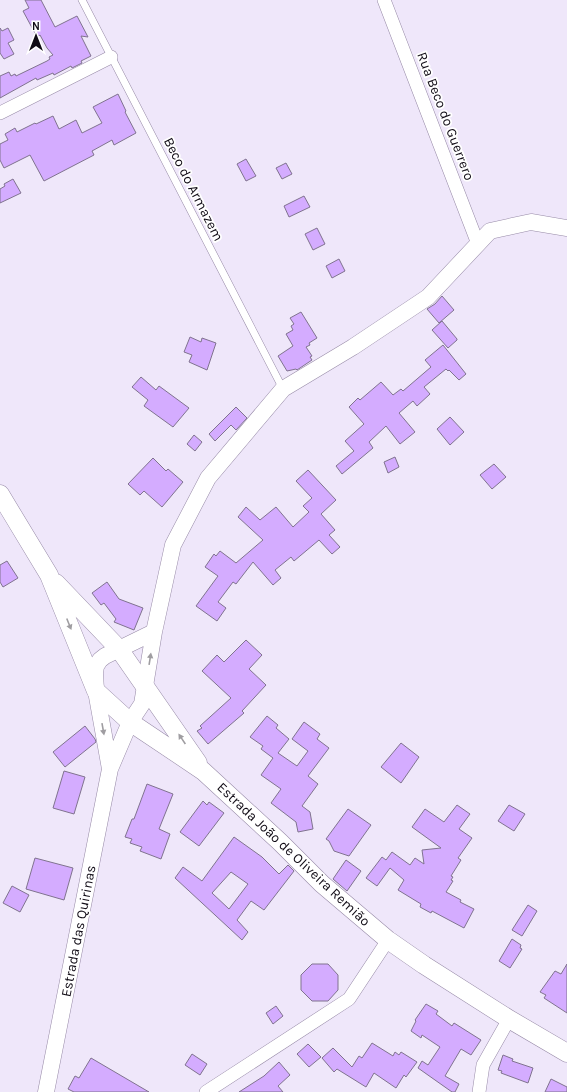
<svg xmlns="http://www.w3.org/2000/svg" width="567" height="1092" font-family="Karla,sans-serif">
<style>
.building{fill:#d4acff;stroke:#80738f;fill-rule:evenodd}
.lines{fill:none;stroke-linecap:round;stroke-linejoin:round}
.service-casing{stroke:#978aa7;stroke-width:8}
.minor-casing{stroke:#978aa7;stroke-width:14}
.tertiary-casing{stroke:#978aa7;stroke-width:17}
.secondary-casing{stroke:#978aa7;stroke-width:19}
.service{stroke:#fff;stroke-width:7}
.minor{stroke:#fff;stroke-width:13}
.tertiary{stroke:#fff;stroke-width:16}
.secondary{stroke:#fff;stroke-width:18}
.oneway{fill:#9f9da1}
.labels{text-anchor:middle;stroke-width:3.5;stroke-linejoin:round;paint-order:stroke}
.street-label{font-size:14px;fill:#100b15;stroke:#fff}
</style>
<rect width="100%" height="100%" fill="#efe7fa"/>
<path class="building" d="M 25,0 L 41,0 L 55,27 L 77,16 L 88,37 L 81,36 L 91,56 L 81,61 L 82,63 L 72,68 L 71,66 L 54,75 L 53,73 L 37,80 L 36,78 L 0,98 L 0,76 L 9,72 L 11,76 L 15,74 L 16,76 L 47,61 L 50,59 L 49,57 L 53,55 L 47,48 L 40,35 L 37,37 L 23,11 L 29,8 Z
M 0,28 L 2,31 L 8,28 L 14,40 L 8,43 L 14,54 L 4,59 L 0,53 Z
M 118,94 L 126,111 L 125,112 L 136,133 L 114,145 L 112,140 L 92,151 L 94,155 L 44,181 L 30,155 L 4,168 L 0,160 L 0,144 L 8,140 L 5,134 L 15,128 L 17,132 L 35,123 L 36,124 L 53,116 L 59,129 L 76,120 L 82,133 L 102,123 L 93,107 Z
M 246,159 L 256,176 L 246,181 L 237,164 Z
M 286,163 L 292,174 L 282,179 L 276,168 Z
M 13,179 L 21,193 L 0,203 L 0,189 L 5,186 L 4,184 Z
M 304,196 L 310,207 L 289,217 L 284,206 Z
M 317,228 L 325,244 L 313,250 L 305,234 Z
M 339,259 L 345,271 L 332,278 L 326,266 Z
M 442,296 L 454,310 L 439,323 L 427,309 L 435,304 Z
M 301,312 L 317,338 L 309,343 L 310,345 L 306,347 L 312,356 L 310,357 L 312,360 L 297,370 L 296,369 L 287,371 L 278,356 L 293,346 L 286,334 L 293,330 L 291,326 L 294,324 L 290,318 Z
M 442,321 L 457,339 L 457,340 L 448,348 L 432,330 Z
M 190,337 L 201,342 L 202,338 L 216,343 L 207,370 L 189,362 L 192,355 L 184,352 Z
M 443,345 L 466,374 L 459,380 L 449,370 L 448,371 L 446,369 L 424,387 L 430,394 L 417,406 L 413,401 L 399,413 L 415,432 L 400,444 L 386,426 L 369,442 L 373,448 L 342,474 L 336,466 L 354,451 L 345,441 L 364,424 L 349,407 L 358,398 L 360,400 L 381,382 L 393,395 L 401,389 L 403,391 L 431,367 L 425,360 Z
M 141,377 L 156,390 L 159,386 L 189,408 L 173,427 L 144,406 L 148,400 L 132,387 Z
M 236,407 L 247,418 L 236,430 L 231,425 L 215,441 L 209,434 Z
M 450,417 L 464,432 L 450,445 L 437,429 Z
M 194,435 L 202,442 L 195,451 L 187,444 Z
M 395,457 L 399,467 L 388,473 L 384,462 Z
M 153,458 L 166,471 L 168,469 L 183,482 L 162,507 L 144,491 L 140,495 L 128,484 Z
M 494,464 L 506,477 L 492,489 L 480,475 Z
M 308,470 L 336,500 L 321,514 L 335,530 L 329,535 L 340,547 L 332,554 L 319,540 L 294,561 L 291,557 L 275,570 L 281,578 L 273,585 L 253,562 L 236,584 L 233,582 L 218,602 L 226,608 L 217,621 L 196,606 L 218,576 L 205,567 L 214,554 L 216,556 L 220,551 L 236,563 L 263,540 L 238,517 L 246,507 L 260,520 L 276,507 L 293,527 L 309,512 L 303,506 L 312,498 L 296,481 Z
M 7,561 L 18,578 L 3,587 L 0,582 L 0,565 Z
M 107,582 L 119,599 L 143,608 L 134,630 L 114,622 L 116,619 L 104,603 L 101,605 L 92,593 Z
M 246,640 L 262,655 L 249,669 L 266,685 L 242,711 L 244,713 L 208,744 L 197,731 L 202,728 L 200,726 L 231,698 L 202,671 L 217,655 L 224,662 Z
M 267,716 L 278,725 L 276,728 L 289,739 L 278,753 L 297,766 L 308,751 L 292,739 L 304,722 L 320,734 L 317,739 L 329,748 L 308,776 L 318,784 L 302,806 L 310,812 L 313,829 L 298,832 L 296,822 L 271,803 L 281,789 L 261,775 L 273,758 L 261,749 L 263,746 L 250,737 Z
M 85,726 L 95,739 L 96,742 L 65,767 L 53,752 Z
M 401,743 L 419,757 L 401,783 L 381,767 Z
M 64,771 L 85,777 L 74,814 L 53,808 Z
M 147,784 L 173,794 L 159,829 L 170,834 L 161,859 L 140,851 L 142,847 L 130,843 L 132,839 L 125,837 L 132,819 L 134,819 Z
M 203,801 L 207,805 L 209,802 L 224,813 L 199,846 L 180,832 Z
M 457,805 L 470,814 L 459,829 L 472,838 L 458,858 L 461,860 L 451,876 L 453,877 L 451,880 L 453,881 L 446,892 L 461,900 L 460,902 L 474,909 L 464,928 L 432,911 L 431,913 L 420,907 L 421,904 L 398,890 L 404,880 L 390,868 L 377,886 L 366,878 L 382,857 L 386,860 L 392,852 L 410,865 L 415,858 L 424,864 L 422,850 L 441,848 L 412,827 L 425,809 L 444,822 Z
M 509,805 L 525,814 L 514,831 L 498,821 Z
M 348,809 L 371,825 L 349,856 L 334,851 L 329,841 L 326,839 Z
M 234,837 L 262,857 L 279,874 L 288,865 L 294,871 L 264,910 L 251,901 L 237,920 L 248,932 L 242,940 L 175,878 L 183,867 L 202,881 ZM 231,872 L 248,884 L 229,909 L 212,893 Z
M 35,858 L 73,868 L 64,900 L 26,889 Z
M 346,860 L 361,871 L 347,891 L 333,879 Z
M 12,886 L 29,895 L 20,912 L 3,903 Z
M 528,905 L 537,911 L 522,936 L 512,930 Z
M 512,939 L 521,945 L 520,948 L 522,949 L 510,968 L 499,961 Z
M 312,964 L 328,964 L 338,975 L 338,990 L 328,1001 L 312,1001 L 301,990 L 301,975 Z
M 567,964 L 567,1013 L 544,998 L 546,995 L 540,992 L 555,971 L 561,974 Z
M 426,1004 L 438,1011 L 436,1014 L 452,1026 L 454,1023 L 481,1040 L 471,1055 L 461,1049 L 445,1076 L 459,1084 L 455,1092 L 452,1092 L 418,1068 L 422,1061 L 428,1065 L 440,1047 L 422,1035 L 421,1038 L 411,1031 L 416,1021 L 415,1020 Z
M 276,1006 L 283,1016 L 273,1024 L 266,1013 Z
M 372,1043 L 393,1056 L 395,1052 L 399,1055 L 401,1052 L 417,1062 L 406,1077 L 404,1075 L 396,1088 L 374,1073 L 366,1087 L 337,1069 L 334,1072 L 322,1058 L 333,1048 L 352,1067 L 359,1056 L 362,1058 Z
M 308,1044 L 321,1057 L 309,1067 L 297,1054 Z
M 192,1054 L 207,1064 L 200,1075 L 185,1065 Z
M 503,1055 L 513,1059 L 512,1061 L 533,1068 L 528,1083 L 501,1073 L 502,1071 L 498,1070 Z
M 91,1058 L 149,1092 L 74,1092 L 68,1089 L 75,1076 L 79,1078 Z
M 279,1062 L 290,1075 L 278,1086 L 283,1092 L 239,1092 L 264,1076 Z
M 551,1079 L 567,1087 L 567,1092 L 545,1092 Z"/>
<g class="lines">
<defs>
<path id="service" d="M 82,0 L 283,389"/>
<path id="minor" d="M 384,0 L 478,244
M 0,113 L 111,57
M 206,1092 L 349,999 L 388,940
M 479,1092 L 483,1065 L 509,1019"/>
<path id="tertiary" d="M 110,769 L 96,691 L 95,673 L 96,666 L 100,660 L 105,656 L 154,632
M 46,1092 L 110,769 L 130,722 L 142,704 L 154,632 L 173,545 L 208,478 L 283,389 L 353,347 L 428,297 L 490,231 L 531,222 L 567,228"/>
<path id="secondary" d="M 0,494 L 49,575 L 96,691 L 130,722 L 203,771 L 280,842 L 322,884 L 388,940 L 424,965 L 509,1019 L 567,1053
M 56,583 L 119,649 L 198,763"/>
</defs>
<use href="#service" class="service-casing"/>
<use href="#minor" class="minor-casing"/>
<use href="#tertiary" class="tertiary-casing"/>
<use href="#secondary" class="secondary-casing"/>
<use href="#service" class="service"/>
<use href="#minor" class="minor"/>
<use href="#tertiary" class="tertiary"/>
<use href="#secondary" class="secondary"/>
</g>
<defs><path id="oneway-solid" d="M-6-.8H1V-3.2L6.5 0L1 3.2V.8H-6Z"/></defs>
<g class="oneway">
<use href="#oneway-solid" transform="translate(69 624) rotate(68)"/>
<use href="#oneway-solid" transform="translate(150 659) rotate(-81)"/>
<use href="#oneway-solid" transform="translate(103 729) rotate(80)"/>
<use href="#oneway-solid" transform="translate(182 739) rotate(-124)"/>
</g>
<g class="labels">
<g class="street-label">
<text transform="translate(446 116) rotate(69)" y="5">Rua Beco do Guerrero</text>
<text transform="translate(194 189) rotate(63)" y="5">Beco do Armazem</text>
<text transform="translate(294 854) rotate(43)" y="5">Estrada João de Oliveira Remião</text>
<text transform="translate(78 931) rotate(-79)" y="5">Estrada das Quirinas</text>
</g>
</g>
<g transform="translate(36 36)" stroke="#ffffff" stroke-width="3" paint-order="stroke">
<path d="M0-3L7 15L0 10L-7 15Z" fill="#100b15"/>
<text y="-6" font-size="11" font-weight="bold" text-anchor="middle" fill="#100b15">N</text>
</g>
</svg>
